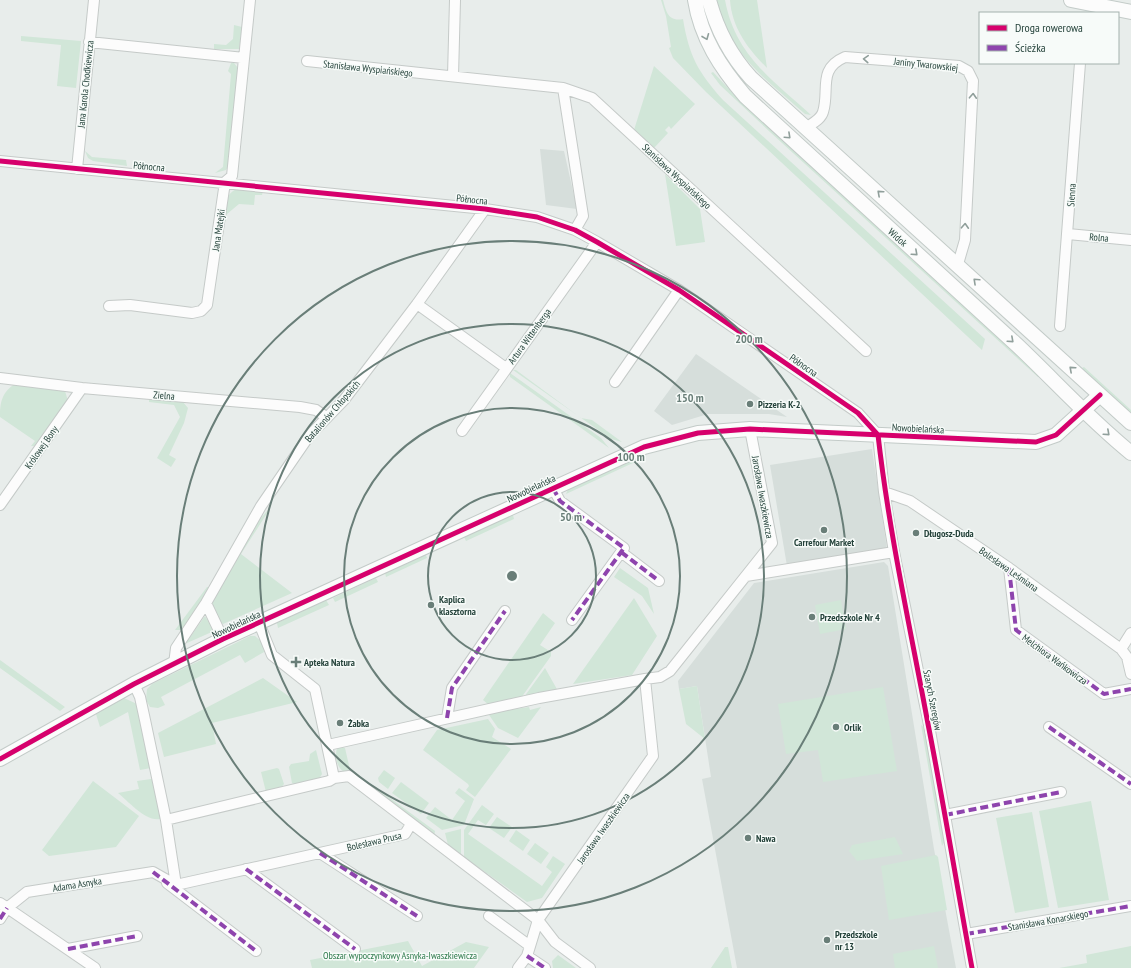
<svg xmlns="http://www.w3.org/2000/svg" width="1131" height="968" font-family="'PT Sans Narrow',sans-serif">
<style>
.built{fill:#d6dedb}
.green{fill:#d1e6d8}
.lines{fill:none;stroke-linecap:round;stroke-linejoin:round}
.street-casing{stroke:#c5cac8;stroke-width:12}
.secondary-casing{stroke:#c3cbc8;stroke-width:16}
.street{stroke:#fcfcfc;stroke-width:10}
.secondary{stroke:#fcfcfc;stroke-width:14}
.quiet{stroke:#8e44ad;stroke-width:4;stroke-dasharray:8 4;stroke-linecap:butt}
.cycleway-casing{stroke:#f7fbf9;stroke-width:8}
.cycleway{stroke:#d6006c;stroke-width:5}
.oneway{stroke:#909f9b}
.ring{fill:none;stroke:#697e78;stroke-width:2}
.poi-dot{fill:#697e78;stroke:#f7fbf9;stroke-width:1.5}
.labels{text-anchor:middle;stroke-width:3;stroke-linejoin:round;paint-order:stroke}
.street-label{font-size:10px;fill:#24423a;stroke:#f7fbf9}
.poi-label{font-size:10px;font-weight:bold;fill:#24423a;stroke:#f7fbf9;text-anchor:start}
.park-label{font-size:10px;fill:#2d7a4b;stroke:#f7fbf9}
.centre{fill:#697e78;stroke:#f7fbf9;stroke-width:2}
.ring-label{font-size:12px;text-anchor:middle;font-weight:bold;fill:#697e78;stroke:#f7fbf9;stroke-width:3;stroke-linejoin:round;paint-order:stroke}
</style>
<rect width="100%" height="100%" fill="#e8edeb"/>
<path class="built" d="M 540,149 L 564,151 L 577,209 L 546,205 Z
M 696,354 L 787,417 L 769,414 L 708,414 L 672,425 L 654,411 Z
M 872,449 L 887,549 L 787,566 L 770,465 Z
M 884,562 L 888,566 L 934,849 L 956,968 L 737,968 L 702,779 L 711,777 L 697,686 L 679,689 L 678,681 L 754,583 Z"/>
<path class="green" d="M 661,0 L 663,0 C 666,11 668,22 683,19 C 689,56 698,72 723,100 L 985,339 L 982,350 L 706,92 L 673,58 L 669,48 L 671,47 L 666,16 Z
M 716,0 L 725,0 C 735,55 772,79 811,115 L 805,114 C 783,94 757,75 739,50 C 728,35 722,18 716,0 Z
M 730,0 L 757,0 L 767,68 C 748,49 732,28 730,0 Z
M 234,25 L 242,27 L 239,49 L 214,49 L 214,44 L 226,45 L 233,39 Z
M 21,36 L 81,41 L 76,88 L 57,86 L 61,45 L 21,41 Z
M 231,63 L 234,63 L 238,68 L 229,165 L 226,170 L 215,173 L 223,167 L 231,74 L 228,71 Z
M 654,66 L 695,104 L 671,129 L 669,126 L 665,130 L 668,133 L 654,148 L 634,130 Z
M 713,72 L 744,105 L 1041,377 L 1038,377 L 770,132 L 720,85 L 711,73 Z
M 85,151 L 92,157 L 126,160 L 127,166 L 93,161 L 88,158 Z
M 665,174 L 700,209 L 705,242 L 676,246 Z
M 237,189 L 263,191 L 262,195 L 255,195 L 254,205 L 239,204 L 227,214 L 226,221 L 224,220 C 225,208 224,194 237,189 Z
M 1084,367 L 1131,410 L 1131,414 L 1082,368 Z
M 513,370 L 516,370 L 581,418 L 592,420 L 622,442 L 611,439 Z
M 510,373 L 601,438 L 609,448 L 510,377 Z
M 15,384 L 65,391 L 68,401 L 34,446 L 31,446 L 35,441 L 0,417 C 0,402 2,392 15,384 Z
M 149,399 L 183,402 L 188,408 L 184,423 L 169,455 L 176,459 L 171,467 L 157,458 L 180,417 L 174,405 L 149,402 Z
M 634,459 L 635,462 L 566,494 L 568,489 Z
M 271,507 L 241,554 L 292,593 L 223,624 C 216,618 214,610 212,602 C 228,573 248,529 271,507 Z
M 513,515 L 514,519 L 466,541 L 464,537 Z
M 426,555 L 427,558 L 386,577 L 385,573 Z
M 620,568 L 648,588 L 654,614 L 642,596 L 614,577 Z
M 376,578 L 378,582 L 335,602 L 333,598 Z
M 207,587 L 209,587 L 194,614 L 183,630 L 175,630 Z
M 634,598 L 657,636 L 632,675 L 573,684 Z
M 326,600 L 329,605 L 278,628 L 277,623 Z
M 841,600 L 846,629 L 820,634 L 815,605 Z
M 543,613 L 555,623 L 540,645 L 551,652 L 551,656 L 521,698 L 489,705 L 483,700 Z
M 205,616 L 214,631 L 187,643 L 186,643 Z
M 250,636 L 255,636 L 262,642 L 264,652 L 245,663 L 240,655 L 161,697 L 165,705 L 158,708 L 150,707 L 146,700 L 147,689 L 152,684 Z
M 0,660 L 65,707 L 60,711 L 0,668 Z
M 545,668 L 558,691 L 524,697 Z
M 263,678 L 297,702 L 212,723 L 216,744 L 164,757 L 158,733 Z
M 697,686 L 705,739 L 686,724 L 679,689 Z
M 883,687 L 897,771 L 823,782 L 818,750 L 786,754 L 778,704 Z
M 124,698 L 137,704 L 151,768 L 140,770 L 128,712 L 100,727 L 96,714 Z
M 514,705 L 515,709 L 529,707 L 530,710 L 541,707 L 518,738 L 498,728 L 487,712 Z
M 488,719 L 495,729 L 492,737 L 511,749 L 475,797 L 466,790 L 469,786 L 468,784 L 423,750 L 437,730 Z
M 921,725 L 926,729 L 945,841 L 942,846 Z
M 340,746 L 345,748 L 351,774 C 338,773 334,759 337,748 Z
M 316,750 L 322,774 L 319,779 L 295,784 L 292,783 L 289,767 L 291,764 L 309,761 L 310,754 Z
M 277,768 L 279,769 L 284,784 L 280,789 L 266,792 L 261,772 Z
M 384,770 L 395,778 L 388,789 L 379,782 L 378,778 Z
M 151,779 L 154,779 L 162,815 L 160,819 C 146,822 128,801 118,793 L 139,789 L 137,781 Z
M 93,781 L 139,816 L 116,847 L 49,856 L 42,850 Z
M 401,782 L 429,803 L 421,814 L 392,793 Z
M 459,788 L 474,799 L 464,825 L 442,830 L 426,818 L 435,807 L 452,820 L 465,801 L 455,793 Z
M 379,790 L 435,831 L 434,837 L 375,791 Z
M 1091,801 L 1109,900 L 1058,908 L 1039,811 Z
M 482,805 L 494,814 L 486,825 L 478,820 L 468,834 L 542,886 L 552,872 L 546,867 L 553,856 L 565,864 L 542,898 L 527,902 L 464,857 L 464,830 Z
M 1032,812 L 1049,907 L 1015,913 L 996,818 Z
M 497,817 L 512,827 L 504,838 L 489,828 Z
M 461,829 L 461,854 L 448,845 L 445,833 Z
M 516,830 L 530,840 L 523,851 L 509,841 Z
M 895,837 L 903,854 L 857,861 L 849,851 L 852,845 Z
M 535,843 L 549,853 L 541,864 L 527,854 Z
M 936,855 L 938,857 L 947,910 L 889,920 L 881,866 Z
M 408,941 L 422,966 L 466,942 L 489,947 L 474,968 L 312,968 L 310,960 Z
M 934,946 L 938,968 L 895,968 L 893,954 Z
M 1131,946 L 1131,968 L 1059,968 L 1087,963 L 1086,955 Z
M 725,947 L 728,947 L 732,968 L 711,968 Z
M 558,955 L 576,968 L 553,968 L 552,961 Z"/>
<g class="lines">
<defs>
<path id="street" d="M 89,42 L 244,58
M 307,61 L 563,88 L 592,98 L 866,351
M 453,76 L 455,0
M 563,88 L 583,216 L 575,230
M 807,127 C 813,123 821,119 823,112 C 830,90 817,69 845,57 L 959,66 L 968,71 L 973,81 L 965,240 L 958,264
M 0,161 L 485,209 L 537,217 L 575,230 L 597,242 L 679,290 L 858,413 L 878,435 L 884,492 L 894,552 L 929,725 L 972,968
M 77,169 L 94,0
M 1068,234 L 1131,240
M 417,304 L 506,368
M 109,306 L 130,305 L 192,313 L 201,311 L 207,305 L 225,182 L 232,176 L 250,0
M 1060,326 L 1080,63
M 0,378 L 82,388 L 300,407 L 316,410 L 326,417
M 615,382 L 679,290
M 462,431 L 597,242
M 553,488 L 560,501 L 624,548 L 572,620
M 884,492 L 910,501 L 1009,568 L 1121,649 L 1127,657 L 1131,674
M 0,505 L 82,388
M 621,552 L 659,581
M 1009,568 L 1016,630 L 1104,694 L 1131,689
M 746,576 L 894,552
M 206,603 L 223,639
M 259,623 L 272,655 L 315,689 L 334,778 L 349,776 L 538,920 L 555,942 L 590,968
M 1121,649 L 1131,633
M 174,664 L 176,648 L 206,603 L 261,506 L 309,436 L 344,400 L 417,304 L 485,209
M 134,684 L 140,697 L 145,720 L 166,820
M 447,718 L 452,688 L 505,611
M 1049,727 L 1131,784
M 328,745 L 539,698 L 645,679
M 945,815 L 1061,792
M 320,853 L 417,916
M 246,869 L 355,949
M 167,883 L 256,951
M 176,885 L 405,834 L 411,824
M 176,885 L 166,820 L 329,781 L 334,778
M 0,903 L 95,968
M 489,916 L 530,946
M 0,919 L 7,908 L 27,892 L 153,872 L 176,885
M 966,934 L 1131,906
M 68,949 L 137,936
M 527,956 L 545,968
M 518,968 L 527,956 L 538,920 L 653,756 L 645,679 L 660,677 L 670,671 L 772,543 L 750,429"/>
<path id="secondary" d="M 695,0 C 701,38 721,68 745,96 L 1017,345 C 1055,381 1090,420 1131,453
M 709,0 C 717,30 730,55 751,78 L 1131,423
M 1071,0 L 1131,12
M 0,759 L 134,684 L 223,639 L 644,447 L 698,433 L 750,429 L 1036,442 L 1056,435 L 1100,395"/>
</defs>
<use href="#street" class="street-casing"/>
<use href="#secondary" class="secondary-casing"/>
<use href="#street" class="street"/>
<use href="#secondary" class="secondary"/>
<path class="quiet" d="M 553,488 L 560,501 L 624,548 L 572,620
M 621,552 L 659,581
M 1009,568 L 1016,630 L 1104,694 L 1131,689
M 447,718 L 452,688 L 505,611
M 1049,727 L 1131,784
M 945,815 L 1061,792
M 320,853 L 417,916
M 246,869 L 355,949
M 153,872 L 256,951
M 0,919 L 7,908
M 966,934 L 1131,906
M 68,949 L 137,936
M 527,956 L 545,968"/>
<defs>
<path id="cycleway" d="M 0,161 L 485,209 L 537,217 L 575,230 L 597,242 L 679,290 L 858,413 L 878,435
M 878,435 C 889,532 910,627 928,724 C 944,805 957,887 972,968
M 0,759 L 134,684 L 223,639 L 644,447 L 698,433 L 750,429 L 1036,442 L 1056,435 L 1100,395"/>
</defs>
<use href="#cycleway" class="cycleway-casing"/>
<use href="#cycleway" class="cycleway"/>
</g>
<defs><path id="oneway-chevron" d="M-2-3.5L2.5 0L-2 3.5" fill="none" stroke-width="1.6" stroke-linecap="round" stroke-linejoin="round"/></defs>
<g class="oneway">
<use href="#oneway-chevron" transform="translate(706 37) rotate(68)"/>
<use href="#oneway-chevron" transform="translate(866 59) rotate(-176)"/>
<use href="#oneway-chevron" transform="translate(973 96) rotate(-87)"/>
<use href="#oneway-chevron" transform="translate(788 136) rotate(43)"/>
<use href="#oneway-chevron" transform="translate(880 193) rotate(-138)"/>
<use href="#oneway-chevron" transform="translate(965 226) rotate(-87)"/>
<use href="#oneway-chevron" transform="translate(915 253) rotate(42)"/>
<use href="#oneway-chevron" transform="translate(976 281) rotate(-137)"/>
<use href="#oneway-chevron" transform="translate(1011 340) rotate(42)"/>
<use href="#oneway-chevron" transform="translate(1072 369) rotate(-138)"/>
<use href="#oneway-chevron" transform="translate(1107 433) rotate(42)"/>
</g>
<g class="ring">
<circle cx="512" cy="576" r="84"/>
<circle cx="512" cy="576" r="168"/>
<circle cx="512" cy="576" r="252"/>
<circle cx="512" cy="576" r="335"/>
</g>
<g class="poi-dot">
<circle cx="750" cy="404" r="4"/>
<circle cx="824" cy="530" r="4"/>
<circle cx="916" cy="533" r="4"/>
<circle cx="431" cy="605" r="4"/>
<circle cx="812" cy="617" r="4"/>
<path d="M294 656h4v4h4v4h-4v4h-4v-4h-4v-4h4z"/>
<circle cx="340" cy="723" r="4"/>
<circle cx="836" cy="727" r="4"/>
<circle cx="748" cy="838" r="4"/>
<circle cx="827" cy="940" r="4"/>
</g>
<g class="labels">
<g class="street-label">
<text transform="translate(926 64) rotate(6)" y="4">Janiny Twarowskiej</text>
<text transform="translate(368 68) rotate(6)" y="4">Stanisława Wyspiańskiego</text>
<text transform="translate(85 84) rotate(-84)" y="4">Jana Karola Chodkiewicza</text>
<text transform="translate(149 166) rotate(5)" y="4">Północna</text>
<text transform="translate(677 176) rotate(43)" y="4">Stanisława Wyspiańskiego</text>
<text transform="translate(1071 195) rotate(-86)" y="4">Sienna</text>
<text transform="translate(472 199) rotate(6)" y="4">Północna</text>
<text transform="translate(218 230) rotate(-82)" y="4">Jana Matejki</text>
<text transform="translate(898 237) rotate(42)" y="4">Widok</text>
<text transform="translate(1099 237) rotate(5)" y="4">Rolna</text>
<text transform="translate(529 336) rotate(-54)" y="4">Artura Wittenberga</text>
<text transform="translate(804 365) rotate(35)" y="4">Północna</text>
<text transform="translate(164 395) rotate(4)" y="4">Zielna</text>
<text transform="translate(332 411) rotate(-49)" y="4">Batalionów Chłopskich</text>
<text transform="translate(918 428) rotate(3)" y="4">Nowobielańska</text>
<text transform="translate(41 447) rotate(-55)" y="4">Królowej Bony</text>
<text transform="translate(531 488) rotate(-25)" y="4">Nowobielańska</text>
<text transform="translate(763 497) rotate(80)" y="4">Jarosława Iwaszkiewicza</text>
<text transform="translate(1009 569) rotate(35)" y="4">Bolesława Leśmiana</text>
<text transform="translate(236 624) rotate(-25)" y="4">Nowobielańska</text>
<text transform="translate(1055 659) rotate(36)" y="4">Melchiora Wańkowicza</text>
<text transform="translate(933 700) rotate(79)" y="4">Szarych Szeregów</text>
<text transform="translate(603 828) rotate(-55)" y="4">Jarosława Iwaszkiewicza</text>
<text transform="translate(374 841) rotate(-13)" y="4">Bolesława Prusa</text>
<text transform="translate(77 884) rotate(-9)" y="4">Adama Asnyka</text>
<text transform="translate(1048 920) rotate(-10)" y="4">Stanisława Konarskiego</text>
</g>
<g class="poi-label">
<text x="758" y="408">Pizzeria K-2</text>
<text x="924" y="537">Długosz-Duda</text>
<text x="824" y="546" text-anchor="middle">Carrefour Market</text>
<text x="439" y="603">Kaplica<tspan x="439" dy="12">klasztorna</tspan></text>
<text x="820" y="621">Przedszkole Nr 4</text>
<text x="304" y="666">Apteka Natura</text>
<text x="348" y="727">Żabka</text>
<text x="844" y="731">Orlik</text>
<text x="756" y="842">Nawa</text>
<text x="835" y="938">Przedszkole<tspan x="835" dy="12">nr 13</tspan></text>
</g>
<g class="park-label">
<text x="400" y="959">Obszar wypoczynkowy Asnyka-Iwaszkiewicza</text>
</g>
</g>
<circle cx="512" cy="576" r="6" class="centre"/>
<g class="ring-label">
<text x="749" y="343">200 m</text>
<text x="690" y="402">150 m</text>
<text x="631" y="461">100 m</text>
<text x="571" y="521">50 m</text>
</g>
<rect x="979" y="12" width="140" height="52" fill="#f7fbf9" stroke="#a3b1ad"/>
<rect x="987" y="25" width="20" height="6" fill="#d6006c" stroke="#a3b1ad"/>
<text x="1015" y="32" font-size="12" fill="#24423a">Droga rowerowa</text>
<rect x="987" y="45" width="20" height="6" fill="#8e44ad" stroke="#a3b1ad"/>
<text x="1015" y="52" font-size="12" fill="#24423a">Ścieżka</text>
</svg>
